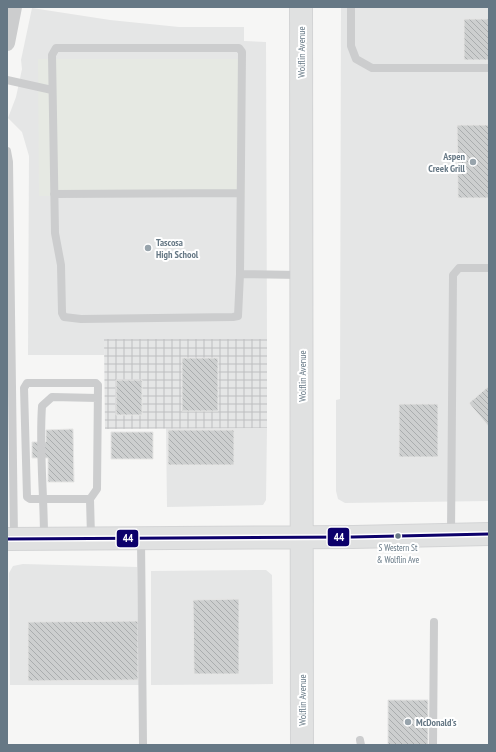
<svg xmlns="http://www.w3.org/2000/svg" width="496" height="752" font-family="'PT Sans Narrow',sans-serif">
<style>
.built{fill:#e5e6e6}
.industrial{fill:url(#industrial-grid)}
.pitch{fill:#e6e9e3}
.building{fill:url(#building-back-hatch);stroke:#e5e5e4}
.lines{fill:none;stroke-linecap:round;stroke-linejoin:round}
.secondary-casing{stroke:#d3d4d5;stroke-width:24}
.lane{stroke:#cccdce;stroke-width:8}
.street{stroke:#cccdce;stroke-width:16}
.secondary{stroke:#e0e1e1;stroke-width:22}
.bus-1-casing{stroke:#fff;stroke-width:6}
.bus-1{stroke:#0c006b;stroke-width:3}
.poi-dot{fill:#98a4ac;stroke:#fff;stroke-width:1.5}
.bus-dot{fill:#667885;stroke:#fff;stroke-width:1.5}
.labels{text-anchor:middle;stroke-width:4;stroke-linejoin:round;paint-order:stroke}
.bus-label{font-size:9px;fill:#667885;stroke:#fff}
.street-label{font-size:10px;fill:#667885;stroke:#fff}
.poi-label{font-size:10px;font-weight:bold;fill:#667885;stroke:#fff;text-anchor:start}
.line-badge{stroke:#fff;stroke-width:1.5}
.badge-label{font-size:11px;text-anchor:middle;font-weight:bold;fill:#fff}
</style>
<defs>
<pattern id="industrial-grid" width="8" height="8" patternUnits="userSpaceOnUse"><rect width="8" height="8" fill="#e5e6e6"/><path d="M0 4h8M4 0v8" fill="none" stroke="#bdbfc0"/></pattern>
<pattern id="building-back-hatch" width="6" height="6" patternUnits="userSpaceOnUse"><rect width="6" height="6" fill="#cdcfcf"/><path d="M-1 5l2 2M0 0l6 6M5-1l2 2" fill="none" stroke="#aaadae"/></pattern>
</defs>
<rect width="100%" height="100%" fill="#f6f6f5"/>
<path class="built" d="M 341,7 L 489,7 L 489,501 L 345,503 L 338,499 L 336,491 L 336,400 L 340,399 Z
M 32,8 L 110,20 L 179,27 L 244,27 L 244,41 L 266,42 L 267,339 L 104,339 L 104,355 L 28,355 L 29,156 L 22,132 L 8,118 L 16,97 L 22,69 L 21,60 Z
M 166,428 L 267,428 L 266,500 L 263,505 L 167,507 Z
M 23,564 L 137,567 L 139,685 L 10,685 L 9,573 L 13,566 Z
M 266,570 L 272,575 L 273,684 L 151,685 L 151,571 Z"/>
<path class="industrial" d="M 104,339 L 267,339 L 267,428 L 105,429 Z"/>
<path class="pitch" d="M 38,59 L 244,59 L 245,196 L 39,196 Z"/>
<path class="building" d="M 464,19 L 489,19 L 489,60 L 464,60 Z
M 457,125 L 489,125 L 489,198 L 458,198 Z
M 182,358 L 218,358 L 218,411 L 182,411 Z
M 116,380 L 142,380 L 142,415 L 116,415 Z
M 489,386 L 489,427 L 469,403 Z
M 399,404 L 438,404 L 438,457 L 399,457 Z
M 73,429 L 74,482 L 48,482 L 48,458 L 32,458 L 32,442 L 46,442 L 46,430 Z
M 168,430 L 234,430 L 234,465 L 168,465 Z
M 111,432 L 153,432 L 153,459 L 111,459 Z
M 239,599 L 239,674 L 194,674 L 193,600 Z
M 138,621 L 138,680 L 28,681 L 28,622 Z
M 388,700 L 428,700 L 428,745 L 388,745 Z"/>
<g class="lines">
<defs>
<path id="secondary" d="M 301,7 L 302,745
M 7,539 L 353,537 L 489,534"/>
</defs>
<use href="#secondary" class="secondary-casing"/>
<path class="lane" d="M 351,7 L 351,46 L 356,59 L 372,68 L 489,68
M 56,48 L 239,48 L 242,52 L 240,274 L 238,316 L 233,317 L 81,319 L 64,317 L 62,313 L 61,265 L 55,233 L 52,55 Z
M 7,80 L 52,90
M 7,151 L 9,162 L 14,538
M 54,194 L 240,193
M 240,274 L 300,275
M 90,499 L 30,499 L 27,497 L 24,388 L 27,383 L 96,383 L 98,385 L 97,489 L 90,499 L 91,537
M 451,534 L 453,275 L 459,268 L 489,268
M 44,538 C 44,493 39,450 42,406 L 52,397 L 98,398
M 141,539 L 143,745
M 360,740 L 361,745
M 433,745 L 434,622"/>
<path class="street" d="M 7,43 L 14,7"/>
<use href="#secondary" class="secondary"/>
<defs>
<path id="bus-1" d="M 7,539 L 353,537 L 489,534"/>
</defs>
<use href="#bus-1" class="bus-1-casing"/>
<use href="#bus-1" class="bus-1"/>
</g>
<g class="poi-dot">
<circle cx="473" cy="162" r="4"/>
<circle cx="148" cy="248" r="4"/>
<circle cx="408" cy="722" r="4"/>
</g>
<circle class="bus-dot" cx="398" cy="536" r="3.5"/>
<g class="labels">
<g class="bus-label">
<text x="398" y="551">S Western St<tspan x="398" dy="12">&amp; Wolflin Ave</tspan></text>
</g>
<g class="street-label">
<text transform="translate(301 52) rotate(-90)" y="4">Wolflin Avenue</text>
<text transform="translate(302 376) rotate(-90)" y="4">Wolflin Avenue</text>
<text transform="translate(302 700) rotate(-90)" y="4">Wolflin Avenue</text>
</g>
<g class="poi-label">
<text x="465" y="160" text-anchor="end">Aspen<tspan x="465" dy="12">Creek Grill</tspan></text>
<text x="156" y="246">Tascosa<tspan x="156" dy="12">High School</tspan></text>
<text x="416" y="726">McDonald's</text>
</g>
</g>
<g class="line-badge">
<rect x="327" y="527" width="23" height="20" rx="4" fill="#0c006b"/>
<rect x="116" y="529" width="23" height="19" rx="4" fill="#0c006b"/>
</g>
<g class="badge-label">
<text x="339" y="541">44</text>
<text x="128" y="542">44</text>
</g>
<rect width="496" height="752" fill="none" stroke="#667885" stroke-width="16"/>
</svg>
